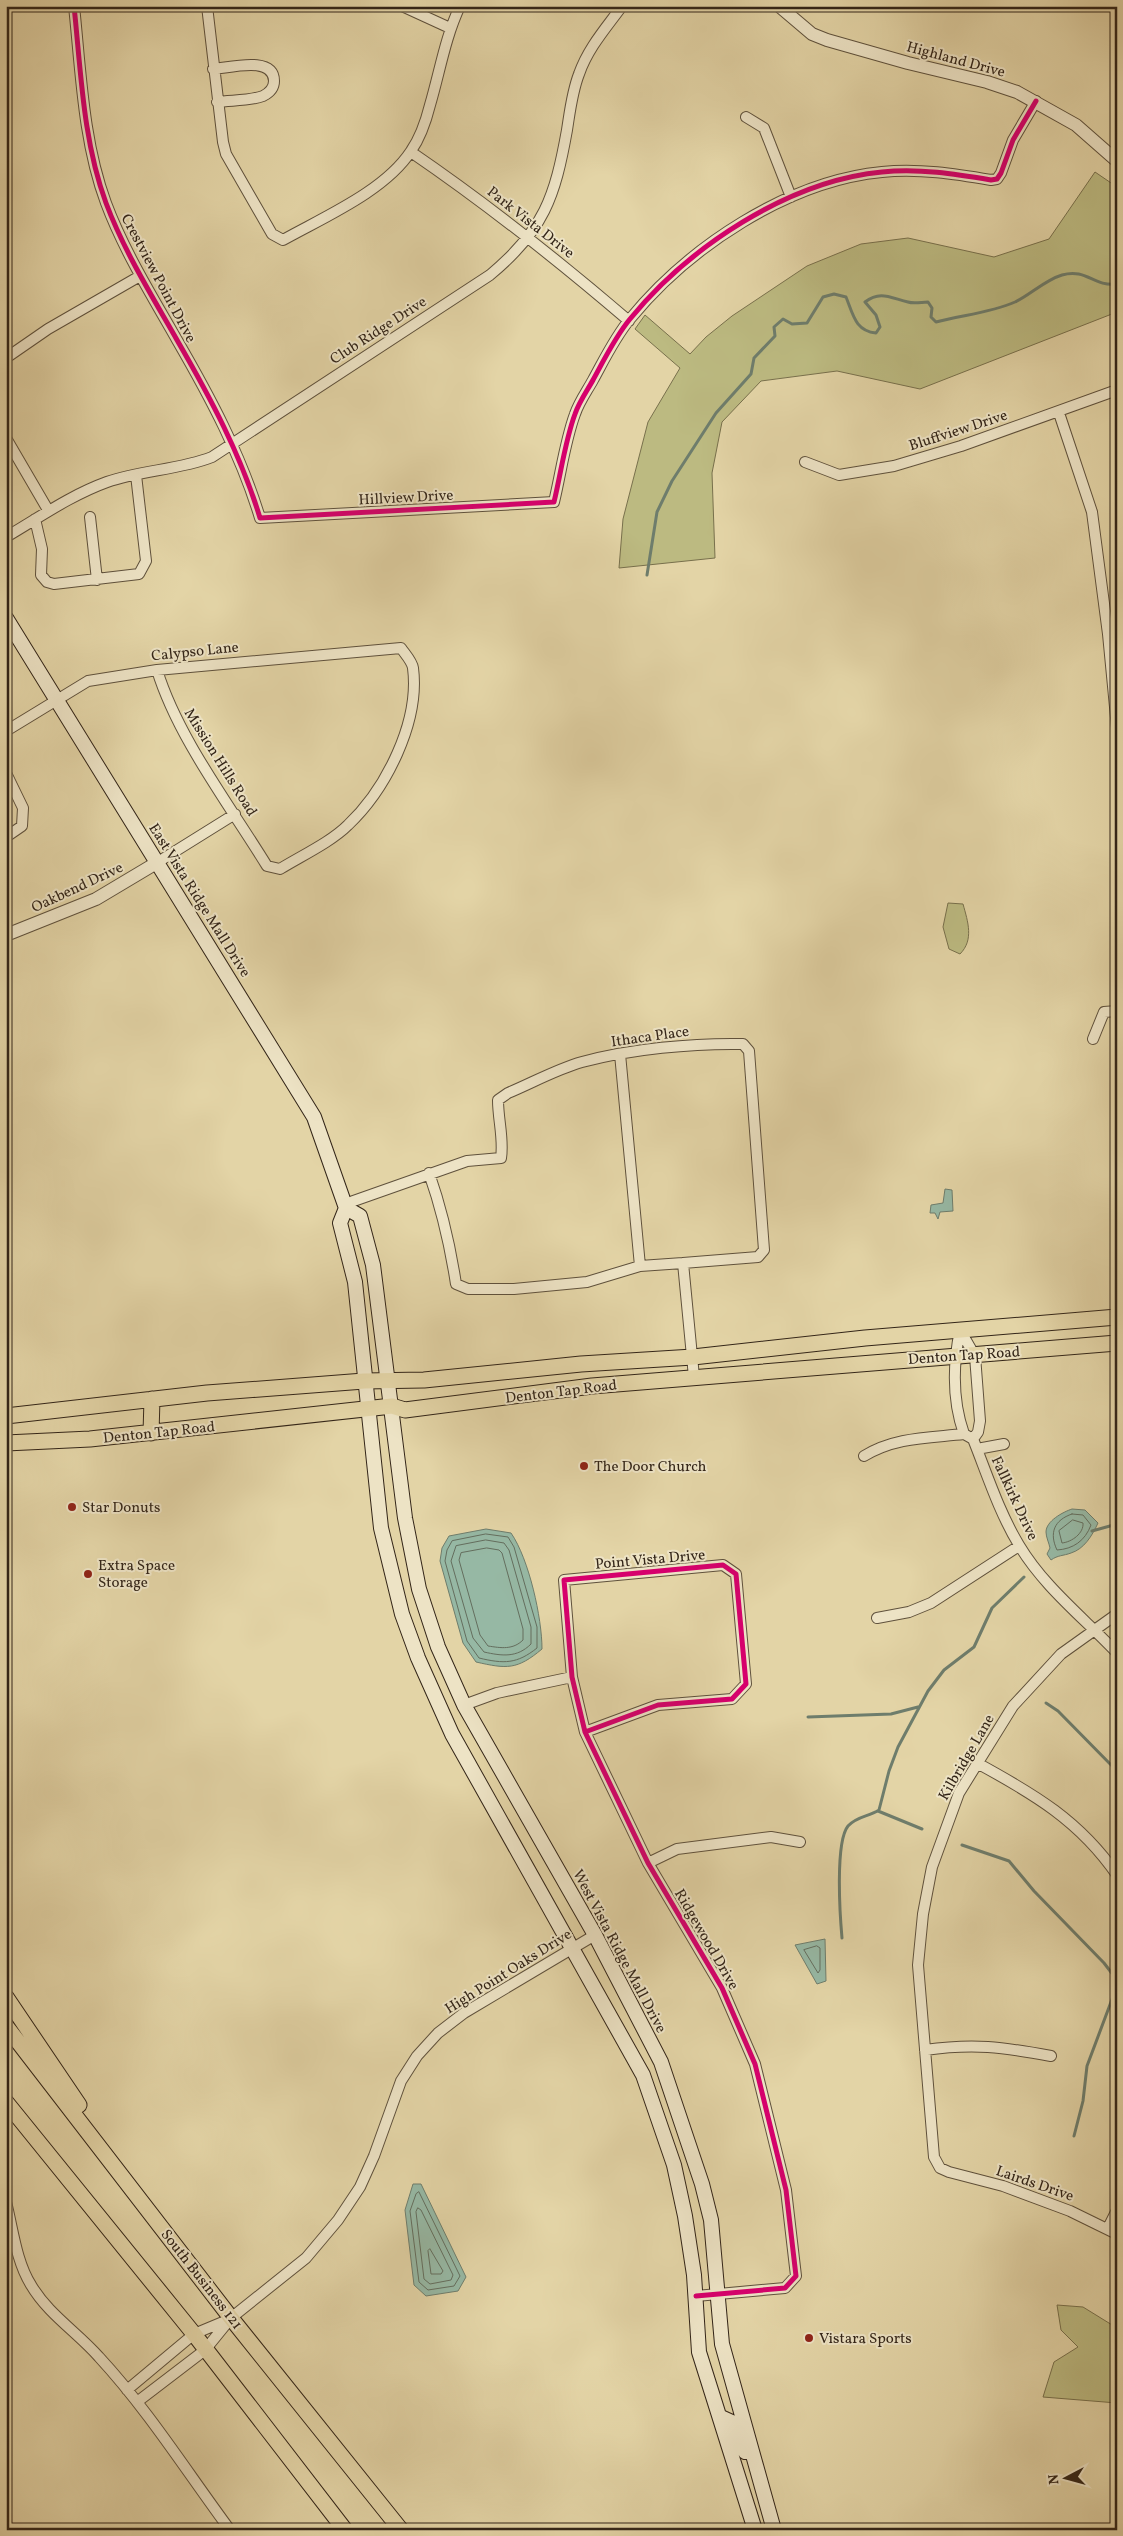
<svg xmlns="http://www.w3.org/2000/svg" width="1123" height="2536" font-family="Vollkorn,serif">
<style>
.green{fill:#bcba81;stroke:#78704c}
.water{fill:#96b8a4;stroke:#6e7d6c}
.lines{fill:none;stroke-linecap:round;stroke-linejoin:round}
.shore{stroke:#646e5e;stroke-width:1}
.stream{stroke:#6e7d6c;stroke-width:3}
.minor-casing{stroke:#5f513c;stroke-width:12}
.tertiary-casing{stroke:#5f513c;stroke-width:14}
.secondary-casing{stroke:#332518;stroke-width:16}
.primary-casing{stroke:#332518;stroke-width:17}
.minor{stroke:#ede3c5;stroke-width:10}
.tertiary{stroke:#ede3c5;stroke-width:12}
.secondary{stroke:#ede3c5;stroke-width:14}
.primary{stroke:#e3d4a6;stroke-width:15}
.cycleway-casing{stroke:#ede3c5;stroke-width:8}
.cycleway{stroke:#d6006c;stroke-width:5}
.poi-dot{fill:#8f2418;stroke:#ede3c5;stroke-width:2}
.labels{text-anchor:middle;stroke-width:4;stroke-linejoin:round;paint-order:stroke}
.street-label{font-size:15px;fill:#332518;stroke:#ede3c5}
.poi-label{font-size:15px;fill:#332518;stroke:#ede3c5;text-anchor:start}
</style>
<rect width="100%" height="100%" fill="#e3d4a6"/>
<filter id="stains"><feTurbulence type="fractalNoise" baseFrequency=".004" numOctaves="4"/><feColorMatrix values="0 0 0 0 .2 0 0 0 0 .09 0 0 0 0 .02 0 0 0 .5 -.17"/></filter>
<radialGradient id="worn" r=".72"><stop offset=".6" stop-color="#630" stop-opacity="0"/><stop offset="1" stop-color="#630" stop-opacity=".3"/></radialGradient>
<path class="green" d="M 1095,172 L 1117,187 L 1117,312 L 920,389 L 837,371 L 761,381 L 722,422 L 712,473 L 715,558 L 619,568 L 623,519 L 648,422 L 680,368 L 635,329 L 645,315 L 690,354 L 706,337 L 732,316 L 807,266 L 861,244 L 908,238 L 994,257 L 1049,239 Z
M 948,903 L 963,904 C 968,922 974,940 960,954 L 949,949 L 943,927 Z
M 1057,2305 L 1083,2307 L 1117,2328 L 1117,2403 L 1043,2397 L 1054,2362 L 1078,2347 L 1061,2330 Z"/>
<path class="water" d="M 945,1189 L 952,1190 L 953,1211 L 940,1212 L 938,1219 L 935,1213 L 930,1213 L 931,1205 L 943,1203 Z
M 1072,1509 L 1085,1510 L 1098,1523 C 1092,1536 1084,1549 1071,1553 C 1063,1556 1058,1555 1051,1560 L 1047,1554 L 1050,1548 C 1049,1543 1046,1537 1046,1532 C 1046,1521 1063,1512 1072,1509 Z
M 486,1529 L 511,1533 C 529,1559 542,1618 542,1649 C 517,1670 507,1669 476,1662 L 463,1643 L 440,1561 L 442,1548 L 449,1536 Z
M 825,1939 L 826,1981 L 817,1984 L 795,1945 Z
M 413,2184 L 421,2184 L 466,2277 L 458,2291 L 426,2296 L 414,2285 L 405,2210 Z"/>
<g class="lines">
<path class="shore" d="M 1072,1514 L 1083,1515 L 1091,1525 C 1085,1541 1073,1549 1057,1550 C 1049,1533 1054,1520 1072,1514 Z
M 1073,1520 L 1083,1523 C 1084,1533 1072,1542 1062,1543 L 1059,1531 Z
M 486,1534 L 508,1537 L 514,1547 L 537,1627 L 537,1648 C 517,1664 504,1664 479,1658 L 467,1641 L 445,1561 L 447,1550 L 452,1541 Z
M 486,1540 L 504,1543 L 509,1550 L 531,1627 L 531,1644 C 517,1658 502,1656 484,1652 L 473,1638 L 451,1561 L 456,1546 Z
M 487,1548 L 499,1550 L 502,1553 L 523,1629 L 523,1640 C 513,1650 501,1648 488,1646 L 480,1635 L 459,1560 L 461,1553 Z
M 817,1946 L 820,1948 L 820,1970 L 818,1973 L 804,1950 Z
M 419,2192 L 460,2276 L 454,2286 L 428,2290 L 419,2282 L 410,2211 L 416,2194 Z
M 418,2208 L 421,2210 L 453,2275 L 451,2280 L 430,2284 L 424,2279 L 416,2212 Z
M 430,2249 L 443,2271 L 441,2274 L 431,2274 L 428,2251 Z"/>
<path class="stream" d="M 647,575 L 657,512 L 672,481 L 716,413 L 751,374 L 754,358 L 775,336 L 774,327 L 783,319 L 792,324 L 807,323 L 823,297 L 834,294 L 846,297 C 853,314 855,331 876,333 L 880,327 L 876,315 L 865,302 C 880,290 891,298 908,302 C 914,304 922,302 928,302 L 932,308 L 931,317 L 936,322 C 962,315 990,313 1015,302 C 1030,295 1045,280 1062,275 C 1087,268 1093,287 1117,284
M 1092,1531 L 1117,1524
M 1046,1703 L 1058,1711 L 1117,1771
M 808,1717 L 891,1714 L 918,1707
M 878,1811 L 922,1829
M 962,1845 L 1009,1861 L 1034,1891 L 1104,1963 L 1117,1980
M 842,1938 C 840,1916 835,1842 848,1826 C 857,1816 868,1817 879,1810 L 889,1771 L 898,1747 L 928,1691 L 944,1670 L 974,1647 L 992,1608 L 1024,1577
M 1074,2136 L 1083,2101 L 1087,2066 L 1117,1986"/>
<defs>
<path id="minor" d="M 74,6 C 81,72 83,141 106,203 C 124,251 152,296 177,340 C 210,397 241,455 260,518 L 554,502 C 561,473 565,441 575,414 C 579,402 587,391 593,380 C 604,360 615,337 630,319 C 689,247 788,181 882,172 C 918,168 956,174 991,180 L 997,179 L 1001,173 L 1013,140 L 1036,101
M 207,6 L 223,142 L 226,154 L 272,234 L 283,240 C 324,217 385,191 411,151 C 420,138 426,121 430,105 C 440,71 445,38 460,6
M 402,6 L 450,28
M 213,69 C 229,68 274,55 274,81 C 274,88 269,93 263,96 C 250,101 231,100 217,102
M 746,117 L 764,128 L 791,197
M 411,152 C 487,204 559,261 629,321
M 6,358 L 48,329 L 140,276
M 1059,413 L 1092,512 L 1108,634 L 1117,728
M 6,438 L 48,510
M 805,462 L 839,475 L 894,466 L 961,446 L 1117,390
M 90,517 L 97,580
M 35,519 L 42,549 L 41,575 L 47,582 L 54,584 L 139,574 L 146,561 L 136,475
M 6,537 C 40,517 71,495 107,482 C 141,470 179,470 212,457 L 490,275 C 544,230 555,197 567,130 C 570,111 572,92 579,74 C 588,48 606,28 622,6
M 6,731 L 88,681 L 157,670 L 401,648 C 405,654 412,661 413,668 C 420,722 386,789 348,825 C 331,842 301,856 280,869 L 267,866 C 229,804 178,738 157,670
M 6,773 L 23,808 L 22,826 L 6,837
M 158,862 L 235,814
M 1093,1039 L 1104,1012 L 1117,1011
M 620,1054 L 640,1266
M 429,1173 C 442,1210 450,1245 456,1284 L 468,1289 L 514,1289 L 587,1282 L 640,1266 L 683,1263 L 694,1377
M 345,1204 L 467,1161 L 501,1158 C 504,1139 498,1120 498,1100 L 508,1093 C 532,1083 557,1069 582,1062 C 630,1049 693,1043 743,1044 L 749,1051 L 764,1250 L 758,1257 L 683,1263
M 960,1330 C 953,1364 952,1400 964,1434 L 973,1439 C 987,1474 999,1512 1019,1545 C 1044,1587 1084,1618 1117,1653
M 960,1330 L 975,1356 L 980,1421 L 978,1432 L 973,1439
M 977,1449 L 1004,1444
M 864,1456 C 895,1437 928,1438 964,1434
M 1117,1614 L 1061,1654 L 1013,1706 L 959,1793 L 932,1867 L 923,1914 L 918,1965 L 934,2157 L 940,2168 L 949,2172 L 1003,2186 L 1070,2211 L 1117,2234
M 877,1618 L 909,1612 L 931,1603 L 1019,1546
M 464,1705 L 497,1693 L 572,1677
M 585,1732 L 658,1705 L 732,1699 L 746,1684 L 736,1574 L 723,1565 L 564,1580 L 572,1677 L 585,1732 L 648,1863 L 722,1988 L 755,2064 L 786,2190 L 796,2276 L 785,2288 L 696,2296
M 977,1763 C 1034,1794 1080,1821 1117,1875
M 648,1863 L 677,1849 L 771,1837 L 800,1842
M 925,2050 C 974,2043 1002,2047 1051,2056
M 6,2202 C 13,2229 16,2261 31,2285 C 48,2314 77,2332 99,2357 C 148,2410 187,2472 230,2530
M 1108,2228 L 1117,2210
M 127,2390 L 194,2334 L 230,2319
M 137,2402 L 205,2350 L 231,2318 L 306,2258 L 338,2220 L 360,2187 L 374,2156 L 401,2081 L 417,2056 L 438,2033 L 464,2013 L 595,1935"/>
<path id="tertiary" d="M 779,6 L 812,34 L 827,40 L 908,63 L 987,82 L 1017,92 L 1076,125 L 1117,161
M 6,935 L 96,899 L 158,862"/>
<path id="secondary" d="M 6,618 L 314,1117 L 346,1208 L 340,1223 L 355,1282 L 381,1528 L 402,1614 L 418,1658 L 452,1734 L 643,2075 L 674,2165 L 685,2216 L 694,2275 L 699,2352 L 755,2530
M 346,1208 L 360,1216 L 373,1265 L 405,1518 L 419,1589 L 438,1647 L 464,1705 L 595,1935 L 661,2062 L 702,2184 L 711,2220 L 722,2344 L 774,2530
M 721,2417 L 732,2422 L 745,2452"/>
<path id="primary" d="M 6,1416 L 207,1393 L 364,1381 L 424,1380 L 581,1364 L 693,1357 L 865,1338 L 1117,1317
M 151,1433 L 152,1399
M 6,1443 L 90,1439 L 392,1406 L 405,1410 L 592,1386 L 1117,1343
M 6,1997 L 79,2105
M 6,2026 L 231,2318 L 401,2530
M 6,2102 L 194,2334 L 345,2530"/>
</defs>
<use href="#minor" class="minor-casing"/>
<use href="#tertiary" class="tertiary-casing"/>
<use href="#secondary" class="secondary-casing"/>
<use href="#primary" class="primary-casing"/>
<use href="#minor" class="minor"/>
<use href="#tertiary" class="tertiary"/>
<use href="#secondary" class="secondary"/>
<use href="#primary" class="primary"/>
<defs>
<path id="cycleway" d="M 74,6 C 81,72 83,141 106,203 C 124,251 152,296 177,340 C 210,397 241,455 260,518 L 554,502 C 561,473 565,441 575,414 C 579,402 587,391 593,380 C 604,360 615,337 630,319 C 689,247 788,181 882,172 C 918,168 956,174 991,180 L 997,179 L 1001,173 L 1013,140 L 1036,101
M 585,1732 L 658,1705 L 732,1699 L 746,1684 L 736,1574 L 723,1565 L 564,1580 L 572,1677 L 585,1732 L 648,1863 L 722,1988 L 755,2064 L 786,2190 L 796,2276 L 785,2288 L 696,2296"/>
</defs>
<use href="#cycleway" class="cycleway-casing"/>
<use href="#cycleway" class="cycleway"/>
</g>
<g class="poi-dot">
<circle cx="584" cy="1466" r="5"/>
<circle cx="72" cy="1507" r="5"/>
<circle cx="88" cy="1574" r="5"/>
<circle cx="809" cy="2338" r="5"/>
</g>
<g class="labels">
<g class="street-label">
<text transform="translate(956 59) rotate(15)" y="5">Highland Drive</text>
<text transform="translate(531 222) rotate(38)" y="5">Park Vista Drive</text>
<text transform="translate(159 278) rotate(62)" y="5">Crestview Point Drive</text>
<text transform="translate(378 330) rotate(-33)" y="5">Club Ridge Drive</text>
<text transform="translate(958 430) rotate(-18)" y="5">Bluffview Drive</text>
<text transform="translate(406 497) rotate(-3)" y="5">Hillview Drive</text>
<text transform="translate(195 651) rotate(-6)" y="5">Calypso Lane</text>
<text transform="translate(221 762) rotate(58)" y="5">Mission Hills Road</text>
<text transform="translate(77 887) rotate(-25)" y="5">Oakbend Drive</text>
<text transform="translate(200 900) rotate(58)" y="5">East Vista Ridge Mall Drive</text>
<text transform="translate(650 1036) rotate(-8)" y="5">Ithaca Place</text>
<text transform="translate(964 1355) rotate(-4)" y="5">Denton Tap Road</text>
<text transform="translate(561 1391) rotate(-7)" y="5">Denton Tap Road</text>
<text transform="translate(159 1432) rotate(-6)" y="5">Denton Tap Road</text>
<text transform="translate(1015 1498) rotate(65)" y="5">Fallkirk Drive</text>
<text transform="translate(650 1559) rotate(-5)" y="5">Point Vista Drive</text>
<text transform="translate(966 1757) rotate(-60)" y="5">Kilbridge Lane</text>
<text transform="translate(707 1939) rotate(60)" y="5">Ridgewood Drive</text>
<text transform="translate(620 1951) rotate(62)" y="5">West Vista Ridge Mall Drive</text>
<text transform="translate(508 1971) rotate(-32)" y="5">High Point Oaks Drive</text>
<text transform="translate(1035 2183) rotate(19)" y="5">Lairds Drive</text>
<text transform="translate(202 2279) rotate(52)" y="5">South Business 121</text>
</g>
<g class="poi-label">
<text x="594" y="1471">The Door Church</text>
<text x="82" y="1512">Star Donuts</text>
<text x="98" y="1570">Extra Space<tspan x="98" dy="17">Storage</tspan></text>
<text x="819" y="2343">Vistara Sports</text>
</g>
</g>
<rect width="1123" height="2536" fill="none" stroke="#e3d4a6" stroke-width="25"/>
<rect x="8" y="8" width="1108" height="2521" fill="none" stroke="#332518" stroke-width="2.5"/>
<rect x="12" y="12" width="1098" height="2511" fill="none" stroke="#332518"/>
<g transform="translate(1066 2478) rotate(264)" stroke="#ede3c5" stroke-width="4" paint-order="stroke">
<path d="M0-4L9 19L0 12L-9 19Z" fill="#332518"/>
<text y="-8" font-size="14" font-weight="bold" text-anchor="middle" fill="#332518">N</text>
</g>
<rect width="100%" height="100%" filter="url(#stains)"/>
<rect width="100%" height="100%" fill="url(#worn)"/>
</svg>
